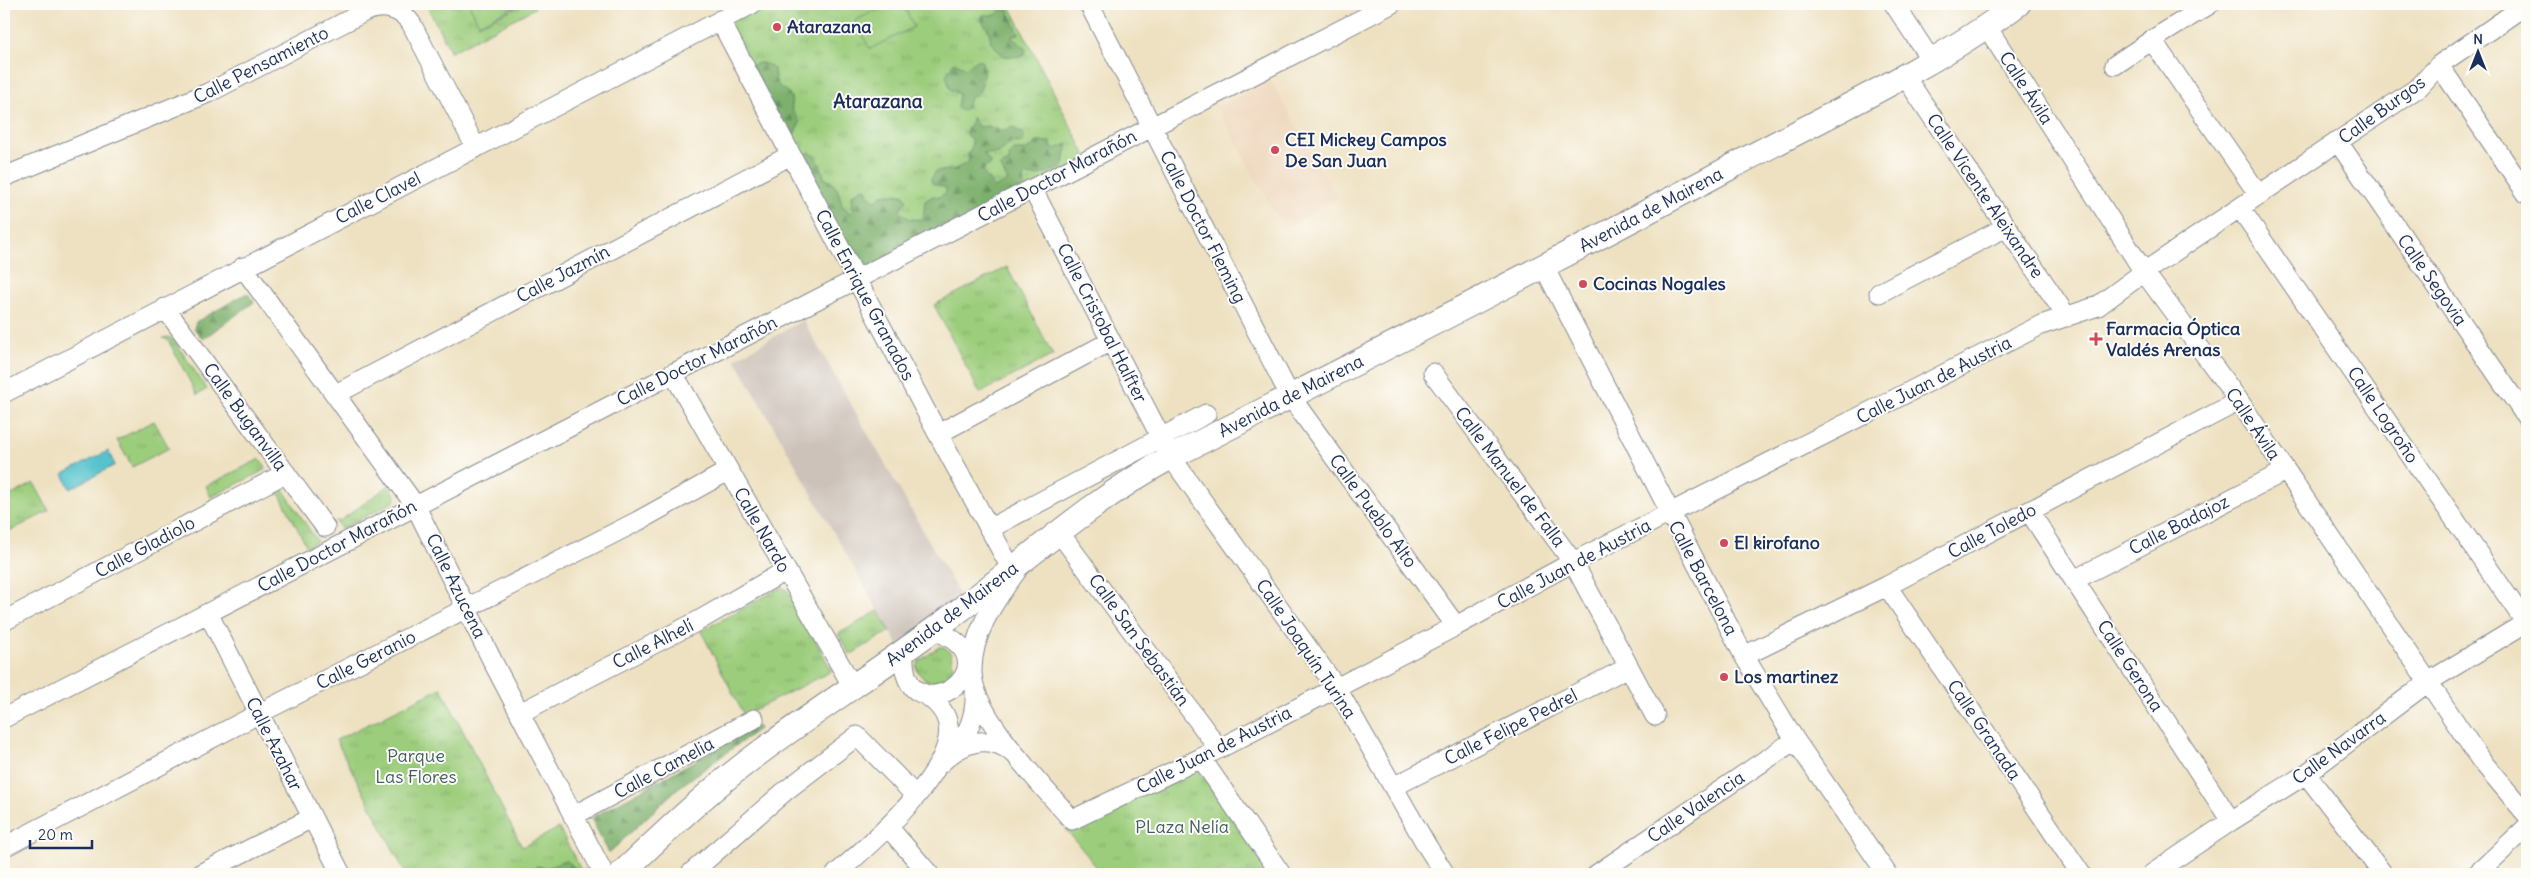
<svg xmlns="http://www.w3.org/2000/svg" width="2531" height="878" font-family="Delius,sans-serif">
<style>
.built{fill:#eed6bb}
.industrial{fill:#ccc2b9}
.grass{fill:url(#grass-tufts);stroke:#5c7e6d}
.forest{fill:url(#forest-firs);stroke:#4c7065}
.pitch{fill:#9ccd7c;stroke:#5c7e6d}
.water{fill:#55c2cd;stroke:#387896}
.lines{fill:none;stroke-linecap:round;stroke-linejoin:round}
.minor-casing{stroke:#848890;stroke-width:21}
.tertiary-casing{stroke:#848890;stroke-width:26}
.minor{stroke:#fff;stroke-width:19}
.tertiary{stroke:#fff;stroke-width:24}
.poi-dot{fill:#d1495b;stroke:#fdfcf7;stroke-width:2}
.labels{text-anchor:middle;stroke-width:4;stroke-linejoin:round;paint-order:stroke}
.poi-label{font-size:18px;font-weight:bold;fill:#1b2f5e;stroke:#fdfcf7;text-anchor:start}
.street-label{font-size:18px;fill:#1b2f5e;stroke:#fdfcf7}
.park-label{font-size:18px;fill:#425e67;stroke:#fdfcf7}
.neighbourhood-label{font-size:19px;font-weight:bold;fill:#1b2f5e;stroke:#fdfcf7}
</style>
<defs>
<pattern id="grass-tufts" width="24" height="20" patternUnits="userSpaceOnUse" patternTransform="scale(1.25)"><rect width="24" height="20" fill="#9ccd7c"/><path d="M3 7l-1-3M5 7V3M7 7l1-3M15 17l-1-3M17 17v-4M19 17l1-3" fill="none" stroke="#86b06e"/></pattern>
<pattern id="forest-firs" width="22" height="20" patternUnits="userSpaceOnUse" patternTransform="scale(1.25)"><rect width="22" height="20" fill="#7db06c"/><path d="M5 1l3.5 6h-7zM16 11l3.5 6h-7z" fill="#66905c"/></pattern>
</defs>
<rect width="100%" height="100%" fill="#fdfcf7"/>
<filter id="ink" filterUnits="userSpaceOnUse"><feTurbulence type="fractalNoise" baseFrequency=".02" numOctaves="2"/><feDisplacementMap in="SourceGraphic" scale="10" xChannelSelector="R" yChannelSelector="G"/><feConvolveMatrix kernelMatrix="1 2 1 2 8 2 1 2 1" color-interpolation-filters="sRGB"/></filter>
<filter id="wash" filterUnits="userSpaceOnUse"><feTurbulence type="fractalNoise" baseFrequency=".0096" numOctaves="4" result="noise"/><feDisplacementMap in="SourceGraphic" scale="20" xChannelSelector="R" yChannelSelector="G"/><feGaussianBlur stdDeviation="1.12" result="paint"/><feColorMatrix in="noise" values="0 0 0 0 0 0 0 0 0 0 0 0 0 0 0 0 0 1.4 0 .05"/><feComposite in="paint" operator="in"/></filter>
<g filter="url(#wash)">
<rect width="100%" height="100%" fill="#eee1c1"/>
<path class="built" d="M 1270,79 L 1337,199 L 1283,229 L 1217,107 Z"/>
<path class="industrial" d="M 803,320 L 966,606 L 902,652 L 735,359 Z"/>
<path class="grass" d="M 436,4 L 469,4 L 480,24 L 524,4 L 533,4 L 535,8 L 451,52 L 428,8 Z
M 752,4 L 1009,4 L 1088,160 L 857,280 L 720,20 Z
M 1007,267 L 1053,355 L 980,393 L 934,305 Z
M 168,337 L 173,339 L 207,389 L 197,395 L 168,340 L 163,338 Z
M 154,421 L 169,448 L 132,467 L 117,440 Z
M 260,459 L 265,466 L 265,470 L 211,497 L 206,486 Z
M 34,483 L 49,511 L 8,532 L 4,524 L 4,499 Z
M 388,486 L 396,495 L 395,501 L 341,529 L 336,521 L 340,521 Z
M 282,488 L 317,541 L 307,547 L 278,491 Z
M 782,587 L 788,591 L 832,671 L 744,715 L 701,631 Z
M 878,611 L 890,631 L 850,655 L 838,634 Z
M 939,647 L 944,647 L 951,653 L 953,667 L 946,679 C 933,686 921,681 916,667 L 918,662 Z
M 441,688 L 522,847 L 559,828 L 583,874 L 406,874 L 336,740 Z
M 1197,768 L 1270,874 L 1102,874 L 1066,829 Z"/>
<path class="forest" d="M 1003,8 L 1007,8 L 1019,34 L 1011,37 L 1026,49 L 1025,54 L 1021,57 L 1003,56 L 991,42 L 989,31 L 981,19 L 983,15 L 996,15 Z
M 978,59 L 982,62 C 985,69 983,89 977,94 C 975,96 972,96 970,98 L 967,107 L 962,111 L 957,108 L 959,94 L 950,89 L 946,75 L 954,62 L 966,68 Z
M 760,63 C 782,66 770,76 779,86 C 783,90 788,91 791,97 L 792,110 L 800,123 L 794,134 L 789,136 L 751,65 Z
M 972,117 L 979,127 L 988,126 L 1004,131 L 1012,127 L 1023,134 L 1024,139 L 1021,143 L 1011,142 L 999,153 L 984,154 L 991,164 L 984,168 L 983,172 L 994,188 L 1008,181 L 1000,166 L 1009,162 L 1010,153 L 1014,150 L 1027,150 L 1037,142 L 1051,142 L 1051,147 L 1055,149 L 1068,144 L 1062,168 L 1035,176 L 1025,175 L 1023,178 L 1024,188 L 954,227 L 941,224 L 937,226 L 935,240 L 862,270 L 798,159 L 810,152 C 818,158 823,168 824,178 C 837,183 840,194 842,206 L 849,212 L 849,215 L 853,209 L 852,195 L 863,188 L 867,189 L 867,194 L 876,201 L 882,195 L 903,194 L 907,201 L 900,208 L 900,212 L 910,219 L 923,220 L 925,201 L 933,196 L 940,197 L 946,192 L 946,188 L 932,183 L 931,179 L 936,171 L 953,170 L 969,162 L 968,153 L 971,150 L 972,141 L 965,133 L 972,121 Z
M 247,293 L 254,302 L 203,339 L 194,328 L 196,322 Z
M 758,726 L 759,729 L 678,788 L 609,853 L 592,820 L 593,817 Z
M 562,861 L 567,861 L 579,871 L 591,869 L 592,874 L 536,874 L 536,866 L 548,868 Z"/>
<path class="pitch" d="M 469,4 L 519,4 L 479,24 Z
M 888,4 L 903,4 L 914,27 L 870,49 L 855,21 Z"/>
<path class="water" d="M 108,451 L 115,465 L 70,489 L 63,474 Z"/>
</g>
<g filter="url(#ink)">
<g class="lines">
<defs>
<path id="minor" d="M 1089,4 L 1290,396 L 1456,626
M 1894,4 L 1931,60
M 720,20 L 938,434 L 1012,570
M 1987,27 L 2144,272 L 2239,401 L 2480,759 L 2527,815
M 2152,40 L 2259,195
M 2115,65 L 2152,40 L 2210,4
M 2439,65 L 2527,194
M 1904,75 L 2067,317
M 2338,142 L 2527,418
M 4,177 L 208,93 L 366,11 C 383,4 400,8 411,23 L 476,148
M 1033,190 L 1171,457 L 1336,687 L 1427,846 L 1445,874
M 2240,208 L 2526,623
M 243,267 L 415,505 L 495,666 L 604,874
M 1544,267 L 1744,656 L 1795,740 L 1887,874
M 1879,293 L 2006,227
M 165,308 L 325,527
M 673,373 L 853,687
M 1433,373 L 1573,562 L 1655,716
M 4,393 L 752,4
M 336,394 L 791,155
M 938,434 L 1111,341
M 2029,511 L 2231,821
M 989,529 L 1206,414
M 1059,532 L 1219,749
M 1016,572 C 994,601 971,635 972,673 C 974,717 1043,786 1072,820 L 1201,758 L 1456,626 L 1573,562 L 2041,325 L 2098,306 L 2144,272 L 2419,87 L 2439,65 L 2527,4
M 2074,580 L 2285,471
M 1887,586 L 2081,874
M 208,613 L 341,874
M 4,621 L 286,473
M 904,651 C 899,745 1026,665 934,630
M 1744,656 L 1887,586 L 2239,401
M 520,713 L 698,621 L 785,571
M 4,718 L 1391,4
M 955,749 C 969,733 976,715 975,693
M 1201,758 L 1281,874
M 940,764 C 960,743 988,732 1013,753
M 2306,774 L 2383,874
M 1393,787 L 1629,667
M 573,816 L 754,719
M 889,828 L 929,874
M 4,847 L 258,714 L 638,521 L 728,471
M 200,874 L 312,818
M 690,874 L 784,792 L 857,736 L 916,796
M 836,874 C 868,846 956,772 948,725 C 946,711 934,700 923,693
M 1597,874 L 1795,740
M 2152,874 L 2231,821 L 2306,774 L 2428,682 L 2527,622
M 2477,874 L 2527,827"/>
<path id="tertiary" d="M 621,874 C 663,834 705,794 751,759 C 816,710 884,667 948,619 C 1022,564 1090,501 1171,457 C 1359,362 1547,266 1733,166 C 1828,115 1932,68 2018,4"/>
</defs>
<use href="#minor" class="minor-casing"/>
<use href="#tertiary" class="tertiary-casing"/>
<use href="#minor" class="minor"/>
<use href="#tertiary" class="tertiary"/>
</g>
</g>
<g class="poi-dot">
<circle cx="777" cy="27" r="5"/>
<circle cx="1275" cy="150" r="5"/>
<circle cx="1583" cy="284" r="5"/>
<path d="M2093.5 331.5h5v5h5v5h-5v5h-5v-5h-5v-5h5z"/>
<circle cx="1724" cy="543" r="5"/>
<circle cx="1724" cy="677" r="5"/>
</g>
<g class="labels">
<g class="poi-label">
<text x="787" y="33">Atarazana</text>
<text x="1285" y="146">CEI Mickey Campos<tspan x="1285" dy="21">De San Juan</tspan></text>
<text x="1593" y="290">Cocinas Nogales</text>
<text x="2106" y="335">Farmacia Óptica<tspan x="2106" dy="21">Valdés Arenas</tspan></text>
<text x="1734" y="549">El kirofano</text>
<text x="1734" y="683">Los martinez</text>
</g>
<g class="street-label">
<text transform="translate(261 65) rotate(-27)" y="6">Calle Pensamiento</text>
<text transform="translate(2026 88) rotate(57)" y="6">Calle Ávila</text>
<text transform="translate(2382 110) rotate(-36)" y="6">Calle Burgos</text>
<text transform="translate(1057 176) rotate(-28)" y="6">Calle Doctor Marañón</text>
<text transform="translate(1985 196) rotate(56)" y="6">Calle Vicente Aleixandre</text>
<text transform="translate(378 198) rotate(-27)" y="6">Calle Clavel</text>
<text transform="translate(1651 210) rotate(-28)" y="6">Avenida de Mairena</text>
<text transform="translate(1203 227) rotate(63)" y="6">Calle Doctor Fleming</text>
<text transform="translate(563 274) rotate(-28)" y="6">Calle Jazmín</text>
<text transform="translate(2432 280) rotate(55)" y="6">Calle Segovia</text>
<text transform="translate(865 295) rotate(62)" y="6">Calle Enrique Granados</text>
<text transform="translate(1102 323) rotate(63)" y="6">Calle Cristobal Halfter</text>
<text transform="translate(697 361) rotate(-27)" y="6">Calle Doctor Marañón</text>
<text transform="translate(1934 380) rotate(-27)" y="6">Calle Juan de Austria</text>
<text transform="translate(1291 396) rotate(-27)" y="6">Avenida de Mairena</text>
<text transform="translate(2383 415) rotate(56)" y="6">Calle Logroño</text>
<text transform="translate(245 417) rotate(54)" y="6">Calle Buganvilla</text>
<text transform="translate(2253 424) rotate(56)" y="6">Calle Ávila</text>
<text transform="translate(1510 477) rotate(53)" y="6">Calle Manuel de Falla</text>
<text transform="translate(1373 511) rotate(54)" y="6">Calle Pueblo Alto</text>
<text transform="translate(2179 525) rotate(-27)" y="6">Calle Badajoz</text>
<text transform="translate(762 530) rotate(60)" y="6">Calle Nardo</text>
<text transform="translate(1992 531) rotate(-28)" y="6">Calle Toledo</text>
<text transform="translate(337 546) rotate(-28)" y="6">Calle Doctor Marañón</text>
<text transform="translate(145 547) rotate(-28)" y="6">Calle Gladiolo</text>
<text transform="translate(1574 564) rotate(-28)" y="6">Calle Juan de Austria</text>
<text transform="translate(1703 578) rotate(62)" y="6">Calle Barcelona</text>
<text transform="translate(456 586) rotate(64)" y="6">Calle Azucena</text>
<text transform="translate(952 614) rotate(-37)" y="6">Avenida de Mairena</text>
<text transform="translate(1139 640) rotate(54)" y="6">Calle San Sebastián</text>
<text transform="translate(653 644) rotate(-27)" y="6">Calle Alhelí</text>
<text transform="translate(1306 649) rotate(56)" y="6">Calle Joaquín Turina</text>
<text transform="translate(366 660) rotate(-27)" y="6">Calle Geranio</text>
<text transform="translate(2130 666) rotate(57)" y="6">Calle Gerona</text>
<text transform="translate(1511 727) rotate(-27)" y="6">Calle Felipe Pedrel</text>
<text transform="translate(1984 730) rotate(56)" y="6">Calle Granada</text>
<text transform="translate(274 744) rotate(63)" y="6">Calle Azahar</text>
<text transform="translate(2339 748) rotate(-36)" y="6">Calle Navarra</text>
<text transform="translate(1214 750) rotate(-27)" y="6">Calle Juan de Austria</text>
<text transform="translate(664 768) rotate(-28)" y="6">Calle Camelia</text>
<text transform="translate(1696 807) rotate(-34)" y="6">Calle Valencia</text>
</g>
<g class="park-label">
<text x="416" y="762">Parque<tspan x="416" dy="21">Las Flores</tspan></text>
<text x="1182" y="833">PLaza Nelía</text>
</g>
<g class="neighbourhood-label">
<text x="878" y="108">Atarazana</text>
</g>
</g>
<rect width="2531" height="878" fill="none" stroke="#fdfcf7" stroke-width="20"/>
<g transform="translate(2478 52)" stroke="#fdfcf7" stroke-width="4" paint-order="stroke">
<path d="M0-4L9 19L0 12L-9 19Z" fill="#1b2f5e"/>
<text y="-8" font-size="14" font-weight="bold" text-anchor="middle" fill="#1b2f5e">N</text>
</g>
<path d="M30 840v8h62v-8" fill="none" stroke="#1b2f5e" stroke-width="2.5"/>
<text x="38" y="840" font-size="15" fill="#1b2f5e" stroke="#fdfcf7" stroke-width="4" paint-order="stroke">20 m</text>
</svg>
